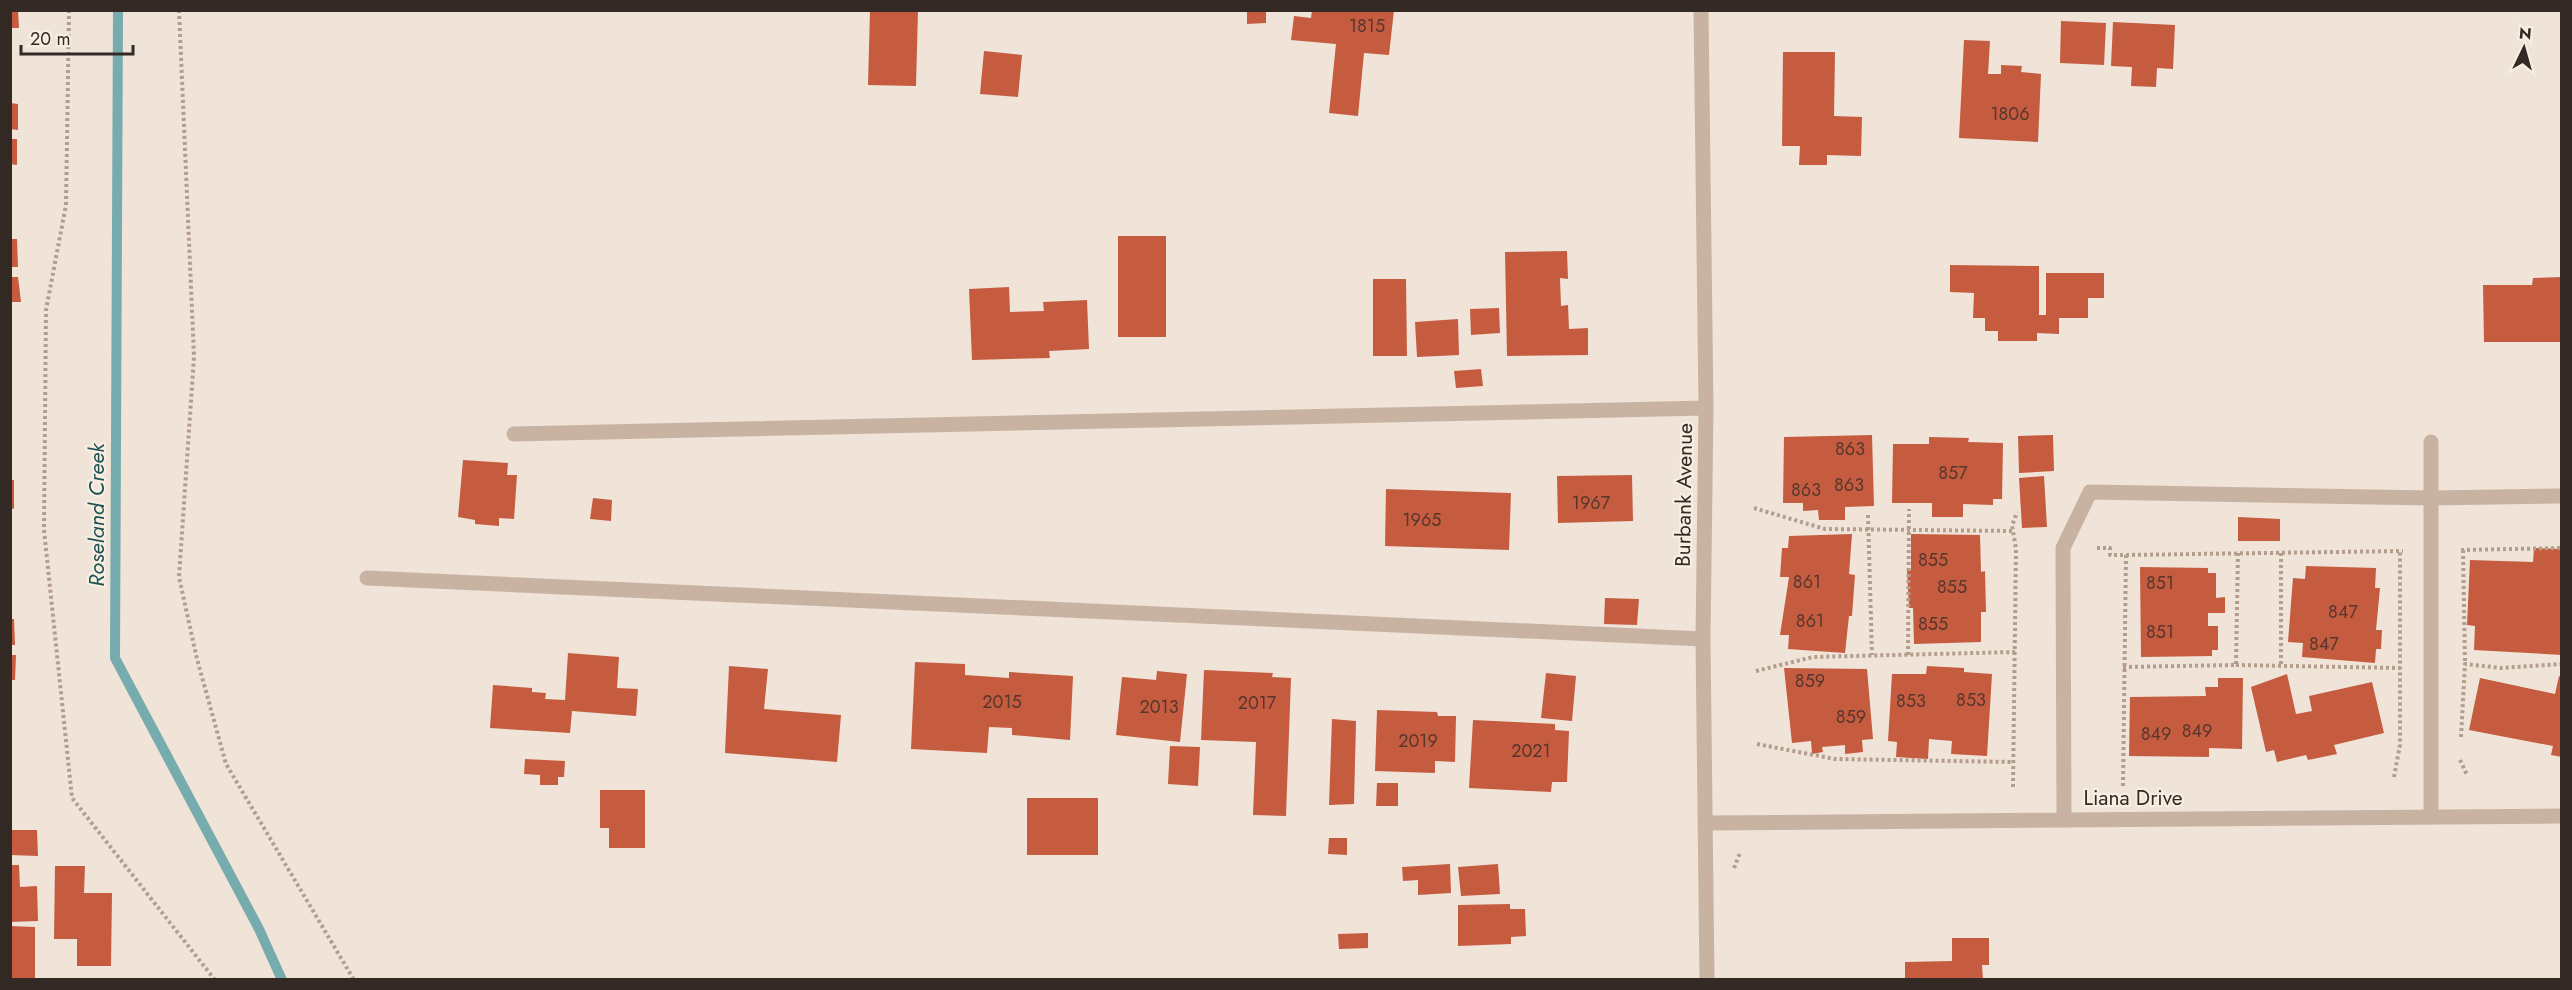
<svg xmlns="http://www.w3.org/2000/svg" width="2572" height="990" font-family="Jost,sans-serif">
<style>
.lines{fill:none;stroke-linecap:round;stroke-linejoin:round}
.stream{stroke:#76acad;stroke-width:10}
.building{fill:#c55c40}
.path{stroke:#b39d8d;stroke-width:4;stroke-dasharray:3 3;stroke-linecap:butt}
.minor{stroke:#c8b3a3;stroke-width:15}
.labels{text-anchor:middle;stroke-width:4.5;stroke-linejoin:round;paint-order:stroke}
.number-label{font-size:18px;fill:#58362c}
.street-label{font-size:21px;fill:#332925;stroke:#f8eee2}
.water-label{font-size:22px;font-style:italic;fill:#1c5153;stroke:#f8eee2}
</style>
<rect width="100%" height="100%" fill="#f0e3d7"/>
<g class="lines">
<path class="stream" d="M 118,10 L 115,658 L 259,929 L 282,980"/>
</g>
<path class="building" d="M 10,10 L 18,10 L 19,28 L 10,28 Z
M 870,10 L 918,10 L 916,86 L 868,85 Z
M 1247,10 L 1266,10 L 1266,23 L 1247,24 Z
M 1312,10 L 1394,10 L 1389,55 L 1364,53 L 1358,116 L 1329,113 L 1336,44 L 1291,40 L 1294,16 L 1311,18 Z
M 2061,21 L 2106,23 L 2104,65 L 2060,63 Z
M 2113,22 L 2175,25 L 2173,69 L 2157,68 L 2156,87 L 2131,86 L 2132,67 L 2111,66 Z
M 1964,40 L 1990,41 L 1988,74 L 2001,74 L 2001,65 L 2022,66 L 2021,72 L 2041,74 L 2038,142 L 1959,138 Z
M 984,51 L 1022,55 L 1018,97 L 980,94 Z
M 1783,52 L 1835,52 L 1834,116 L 1862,117 L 1861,156 L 1827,155 L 1827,165 L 1799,165 L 1800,146 L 1782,146 Z
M 10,103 L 18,104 L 18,130 L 10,129 Z
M 10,139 L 17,139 L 17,165 L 10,164 Z
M 1118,236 L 1166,236 L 1166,337 L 1118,337 Z
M 10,239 L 17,239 L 18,267 L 10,267 Z
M 1567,251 L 1568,279 L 1560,278 L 1561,306 L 1568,305 L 1569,329 L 1588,328 L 1588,355 L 1507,356 L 1505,252 Z
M 1950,265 L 2039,266 L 2039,315 L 2046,315 L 2046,273 L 2104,273 L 2104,298 L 2088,298 L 2088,318 L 2059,318 L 2059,334 L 2037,333 L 2037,341 L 1998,341 L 1998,331 L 1985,331 L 1985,318 L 1973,318 L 1974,293 L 1950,292 Z
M 10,277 L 18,277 L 21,302 L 10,302 Z
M 2562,277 L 2562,342 L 2484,342 L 2483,285 L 2532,285 L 2533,278 Z
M 1373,279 L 1406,279 L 1407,356 L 1373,356 Z
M 1009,287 L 1010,312 L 1044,311 L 1043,302 L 1087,300 L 1089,349 L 1049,351 L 1050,358 L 972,360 L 969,289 Z
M 1499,308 L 1500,333 L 1471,335 L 1470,309 Z
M 1458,319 L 1459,355 L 1417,357 L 1415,322 Z
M 1481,369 L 1483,386 L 1456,388 L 1454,371 Z
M 1872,435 L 1874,506 L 1845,507 L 1845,520 L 1819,520 L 1818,510 L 1803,511 L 1803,503 L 1783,503 L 1784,437 Z
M 2053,435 L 2054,471 L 2019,473 L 2018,436 Z
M 1929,437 L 1969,438 L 1968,442 L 2003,443 L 2002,499 L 1993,499 L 1993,505 L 1963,504 L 1963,517 L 1932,517 L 1932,503 L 1892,503 L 1893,444 L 1929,444 Z
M 463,460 L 508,463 L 507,475 L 517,475 L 514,519 L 499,518 L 499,526 L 475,524 L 475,520 L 458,517 Z
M 1632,475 L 1633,521 L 1558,523 L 1557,476 Z
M 2044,476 L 2047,527 L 2022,528 L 2019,478 Z
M 10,480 L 14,480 L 14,509 L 10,508 Z
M 1386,489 L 1511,493 L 1509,550 L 1385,546 Z
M 593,498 L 612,500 L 611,521 L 590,519 Z
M 2238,517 L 2280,519 L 2280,541 L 2238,541 Z
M 1852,534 L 1849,574 L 1855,575 L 1852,616 L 1849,616 L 1845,653 L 1788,649 L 1789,635 L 1780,635 L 1789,577 L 1780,577 L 1782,548 L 1788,548 L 1789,536 Z
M 1911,534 L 1980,535 L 1981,572 L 1985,571 L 1986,612 L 1981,612 L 1981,642 L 1914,644 L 1913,608 L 1909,608 L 1907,570 L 1911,570 Z
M 2534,548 L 2562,549 L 2562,655 L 2474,650 L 2475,626 L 2467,625 L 2470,560 L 2533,562 Z
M 2306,566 L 2376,568 L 2375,588 L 2380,588 L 2376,630 L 2382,630 L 2381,649 L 2376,649 L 2375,663 L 2302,657 L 2303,643 L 2288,642 L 2293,578 L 2305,579 Z
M 2140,567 L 2208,568 L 2208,573 L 2216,573 L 2216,598 L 2225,597 L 2225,613 L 2208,613 L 2208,626 L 2218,626 L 2218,650 L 2212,650 L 2212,656 L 2141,657 Z
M 1605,598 L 1639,599 L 1637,625 L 1604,624 Z
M 10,619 L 14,619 L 15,645 L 10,645 Z
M 568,653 L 619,657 L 617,688 L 638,689 L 636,716 L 572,711 L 570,733 L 490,728 L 493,685 L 532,688 L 532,692 L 546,693 L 545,699 L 565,700 Z
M 10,655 L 16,655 L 15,680 L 10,680 Z
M 915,662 L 965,664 L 965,675 L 1009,678 L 1009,672 L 1073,676 L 1070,740 L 1012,735 L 1012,728 L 989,727 L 987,753 L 911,749 Z
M 729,666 L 768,669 L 764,709 L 841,715 L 837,762 L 725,753 Z
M 1927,666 L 1964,668 L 1964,672 L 1992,674 L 1987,756 L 1951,754 L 1952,741 L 1929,739 L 1928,759 L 1896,757 L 1897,742 L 1888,741 L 1892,674 L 1926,674 Z
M 1784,668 L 1867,669 L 1873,739 L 1862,740 L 1863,752 L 1845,754 L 1845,745 L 1822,747 L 1823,752 L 1812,754 L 1811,741 L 1792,743 Z
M 1204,670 L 1273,673 L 1272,677 L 1291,678 L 1286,816 L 1253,815 L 1256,742 L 1201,740 Z
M 1157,671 L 1187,674 L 1180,742 L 1116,735 L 1122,677 L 1156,680 Z
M 1546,673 L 1576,676 L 1572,721 L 1541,718 Z
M 2287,674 L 2296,714 L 2312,711 L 2309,696 L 2372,682 L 2384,733 L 2334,745 L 2337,754 L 2308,760 L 2306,755 L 2277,762 L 2274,750 L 2266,752 L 2251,687 Z
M 2559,676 L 2562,677 L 2562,757 L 2551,755 L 2553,746 L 2469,730 L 2480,678 L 2555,694 Z
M 2218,678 L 2243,678 L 2242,749 L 2209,748 L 2209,757 L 2129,756 L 2130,697 L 2206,696 L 2205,687 L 2218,687 Z
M 1377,710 L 1437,712 L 1438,716 L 1456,716 L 1455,762 L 1435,761 L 1435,773 L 1375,771 Z
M 1332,719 L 1356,721 L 1354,804 L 1329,805 Z
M 1473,720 L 1555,724 L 1555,730 L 1569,731 L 1567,782 L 1552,782 L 1551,792 L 1469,788 Z
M 1170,746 L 1200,747 L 1198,786 L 1168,784 Z
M 525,759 L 565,761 L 564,777 L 558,777 L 558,785 L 540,785 L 540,775 L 524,774 Z
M 1377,783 L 1398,783 L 1398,806 L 1376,806 Z
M 600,790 L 645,790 L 645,848 L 609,848 L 609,828 L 600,828 Z
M 1027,798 L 1098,798 L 1098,855 L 1027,855 Z
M 10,830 L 37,830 L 38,856 L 10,855 Z
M 1329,838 L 1347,838 L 1347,855 L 1328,854 Z
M 1450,864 L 1451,893 L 1418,895 L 1418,880 L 1403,881 L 1402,867 Z
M 1498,864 L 1500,894 L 1461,896 L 1458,867 Z
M 10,865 L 19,865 L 20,887 L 37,886 L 38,921 L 10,922 Z
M 55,866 L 85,866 L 84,893 L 112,893 L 111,966 L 77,966 L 77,939 L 54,939 Z
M 1510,904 L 1510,909 L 1525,909 L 1526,936 L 1511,937 L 1511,944 L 1458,946 L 1458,905 Z
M 10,926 L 35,927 L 35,980 L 10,980 Z
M 1368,933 L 1368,948 L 1339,949 L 1338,934 Z
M 1952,938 L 1989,938 L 1989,965 L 1982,965 L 1983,980 L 1905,980 L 1905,962 L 1952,961 Z"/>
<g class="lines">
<path class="path" d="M 69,10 L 66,205 L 46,310 L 44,530 L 72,798 L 215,980
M 179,10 L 194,357 L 179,577 L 197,659 L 226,764 L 354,980
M 1754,508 L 1825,529 L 2013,531
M 1868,515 L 1872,655
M 2097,548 L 2110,548 L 2110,555 L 2126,555 L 2403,551
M 2461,550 L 2562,548
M 2463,550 L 2465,664
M 2281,553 L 2281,666
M 1908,655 L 1909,509
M 2236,665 L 2400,668
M 2123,667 L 2236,665 L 2238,553
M 1756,671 L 1813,657 L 2015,652
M 2461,737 L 2465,664 L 2501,668 L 2562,664
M 1757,744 L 1835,759 L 2013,762
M 2460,760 L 2467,775
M 2394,777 L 2400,745 L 2400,551
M 2123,786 L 2126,555
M 2013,787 L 2016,548 L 2012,526 L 2017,512
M 1734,868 L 1740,853"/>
<path class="minor" d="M 1701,10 L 1706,408 L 1703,639 L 1707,980
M 514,434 L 1706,408
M 367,578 L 1703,639
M 2431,816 L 2431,442
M 2064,819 L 2063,548 L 2090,492 L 2431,498 L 2560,496
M 1706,823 L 2562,816"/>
</g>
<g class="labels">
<g class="number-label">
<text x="1367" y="32">1815</text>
<text x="2010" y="120">1806</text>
<text x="1850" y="455">863</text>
<text x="1953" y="479">857</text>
<text x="1849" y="491">863</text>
<text x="1806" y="496">863</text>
<text x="1591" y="509">1967</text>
<text x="1422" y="526">1965</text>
<text x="1933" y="566">855</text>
<text x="1807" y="588">861</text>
<text x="2160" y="589">851</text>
<text x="1952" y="593">855</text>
<text x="2343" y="618">847</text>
<text x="1810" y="627">861</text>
<text x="1933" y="630">855</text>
<text x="2160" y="638">851</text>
<text x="2324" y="650">847</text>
<text x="1810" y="687">859</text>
<text x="1971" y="706">853</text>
<text x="1911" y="707">853</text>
<text x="1002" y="708">2015</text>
<text x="1257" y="709">2017</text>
<text x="1159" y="713">2013</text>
<text x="1851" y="723">859</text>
<text x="2197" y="737">849</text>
<text x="2156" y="740">849</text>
<text x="1418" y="747">2019</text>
<text x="1531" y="757">2021</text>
</g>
<g class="street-label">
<text transform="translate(1684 495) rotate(-89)" y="7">Burbank Avenue</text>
<text x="2133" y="805">Liana Drive</text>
</g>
<g class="water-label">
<text transform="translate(96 515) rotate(-90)" y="8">Roseland Creek</text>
</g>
</g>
<rect width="2572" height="990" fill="none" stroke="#332925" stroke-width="24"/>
<g transform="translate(2524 48) rotate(5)" stroke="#f8eee2" stroke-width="4.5" paint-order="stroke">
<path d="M0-4.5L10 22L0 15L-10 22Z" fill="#332925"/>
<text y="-9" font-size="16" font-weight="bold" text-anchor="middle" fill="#332925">N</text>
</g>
<path d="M21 45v9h112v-9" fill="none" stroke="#332925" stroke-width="3"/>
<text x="30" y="45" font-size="18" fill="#332925" stroke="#f8eee2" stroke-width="4.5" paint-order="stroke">20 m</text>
</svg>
